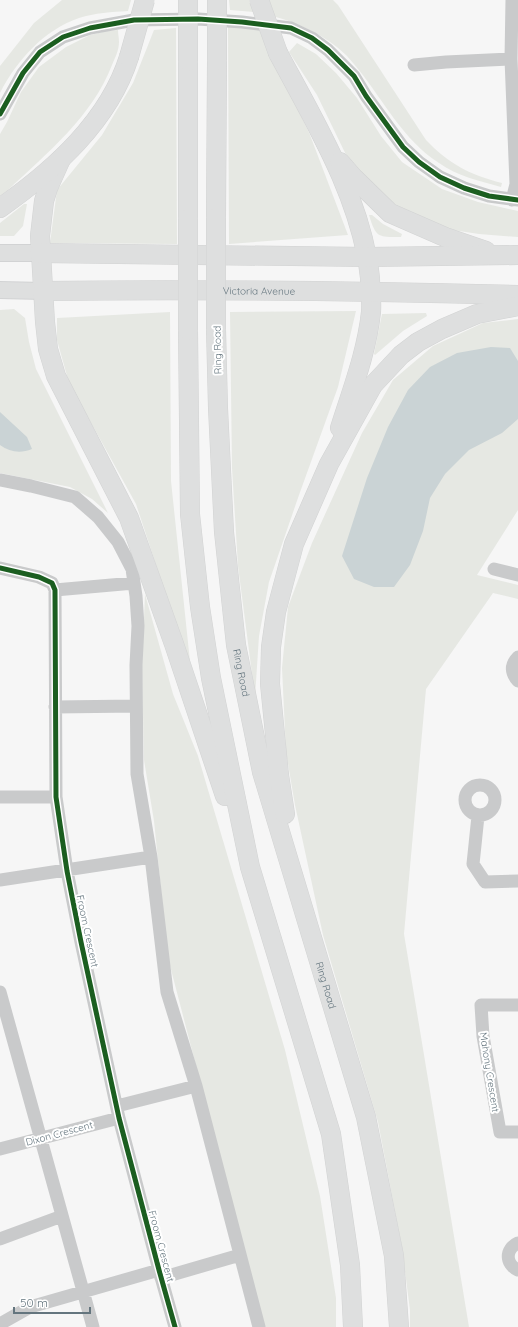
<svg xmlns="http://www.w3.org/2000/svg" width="518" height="1327" font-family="Quicksand,sans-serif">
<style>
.green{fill:#e6e8e3}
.water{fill:#cad3d5}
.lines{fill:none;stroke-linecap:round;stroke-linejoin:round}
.major-casing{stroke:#d2d3d4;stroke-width:18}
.highway-casing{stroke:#d2d3d3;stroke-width:20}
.minor{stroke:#c9cacb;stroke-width:13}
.major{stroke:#dedfdf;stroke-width:16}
.highway{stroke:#dedfdf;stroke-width:19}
.highway-bridge-casing{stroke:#d2d3d3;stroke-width:20;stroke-linecap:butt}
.highway-bridge{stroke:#dedfdf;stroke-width:19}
.cycleway-casing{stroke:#fff;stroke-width:8}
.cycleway{stroke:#1b5e20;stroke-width:5}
.labels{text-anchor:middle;stroke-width:4;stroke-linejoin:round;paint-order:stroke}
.street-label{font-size:10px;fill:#64757e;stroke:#fff}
</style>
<rect width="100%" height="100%" fill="#f6f6f6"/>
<path class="green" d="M 62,0 L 131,0 L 128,11 C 112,12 95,13 79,18 C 44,30 17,60 0,93 L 0,66 L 34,23 Z
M 229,0 L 250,0 L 254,12 L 230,10 Z
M 266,0 L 333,0 L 338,5 L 426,140 C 449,164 470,175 502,183 L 501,187 C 480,181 457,176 439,163 C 403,140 384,101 358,69 C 354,64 350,59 346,55 C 325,35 299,23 272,16 Z
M 228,26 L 260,30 L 310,135 L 348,235 L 229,244 Z
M 176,28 L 177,244 L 50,243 L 57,190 L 102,135 L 133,83 L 154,30 Z
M 118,30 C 118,34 119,38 119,42 C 119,50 115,58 112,65 C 92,117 47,153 8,190 L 0,196 L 0,134 L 7,122 L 21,92 L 39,67 L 66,47 L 90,35 L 107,31 Z
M 297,43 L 316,54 L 336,73 L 357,98 L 381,136 L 402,162 L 442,189 L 478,202 L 518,211 L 518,237 L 479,234 L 446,229 L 405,212 L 370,185 L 349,161 L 317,95 L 289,52 Z
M 24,204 L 27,204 L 23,226 L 14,236 L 0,236 L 0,223 Z
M 369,215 L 372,215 L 383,224 L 402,234 L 401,237 C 378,237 376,238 369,215 Z
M 14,309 L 25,318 L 29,342 L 36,369 L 108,513 L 92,499 L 70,487 L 0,473 L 0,310 Z
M 356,311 L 338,387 L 299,495 L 269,582 L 259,636 L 255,697 L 238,566 L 232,468 L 230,312 Z
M 170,312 L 171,481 L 191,671 L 136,504 L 69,383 L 57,340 L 57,318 Z
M 426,313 L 427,316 L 403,331 L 375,355 L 374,354 L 382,314 Z
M 518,319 L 518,510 L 477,575 L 518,585 L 518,599 L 493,593 L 426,689 L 404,934 L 469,1327 L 410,1327 L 410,1310 L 402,1248 L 378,1122 L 323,935 L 295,805 L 286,752 L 282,668 L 288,607 L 312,543 L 362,433 L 393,380 L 433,346 L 483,323 Z
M 145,594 L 173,694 L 198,756 L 285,1050 L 320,1196 L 336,1298 L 336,1327 L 264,1327 L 168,958 L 154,821 L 144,760 L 142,665 Z"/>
<path class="water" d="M 491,347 L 510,348 L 518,361 L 518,419 L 502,433 L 469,450 L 445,474 L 430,498 L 423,531 L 410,565 L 394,587 L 374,587 L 354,579 L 342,556 L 367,478 L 388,427 L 408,390 L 430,367 L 457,353 Z
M 0,412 L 27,437 L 32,449 C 20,454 10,452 0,445 Z"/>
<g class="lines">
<defs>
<path id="major" d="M 0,253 L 40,253
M 0,290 L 43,291"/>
<g id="highway">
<path d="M 278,53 C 315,122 362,199 370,278 C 370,289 372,301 371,312 C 367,351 352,390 340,428"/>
<path d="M 188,61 L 188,219"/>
<path d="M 61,159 L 48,188 L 44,201 L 40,236 L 45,322 L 48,349 L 56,376 L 129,518 L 174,644 L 225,796"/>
<path d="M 340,162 L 353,177 L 390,213 L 445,237 L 486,251"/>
<path d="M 0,208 C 54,170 109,121 129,57"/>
<path d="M 216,218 L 217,60"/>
<path d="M 40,253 L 368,257 L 518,255"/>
<path id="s1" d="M 43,291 C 201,289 360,291 518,295"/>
<path id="s2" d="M 216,329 L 218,408 L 224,532 L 236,645 L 262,772 L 366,1117 L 394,1256 L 399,1327"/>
<path d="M 188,330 L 190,514 L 200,607 L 211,678 L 250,867 L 331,1134 L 350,1265 L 353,1327"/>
<path d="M 285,814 L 279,775 L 270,684 L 271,647 L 276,612 L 294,544 L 329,464 L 373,385 L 401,355 L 418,342 L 442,329 L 477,314 L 518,306"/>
</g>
</defs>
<use href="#major" class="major-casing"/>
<use href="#highway" class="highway-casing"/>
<path class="minor" d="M 512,0 L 511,59 L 516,184 L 512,200
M 414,65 L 446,62 L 511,59
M 0,114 L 23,73 L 40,52 L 63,37 L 90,28 L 134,20 L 198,19 L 242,22 L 291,28 L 312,38 L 328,50 L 354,76 L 366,96 L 403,147 L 419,162 L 440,177 L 464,188 L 489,196 L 518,200
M 0,480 L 31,486 L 75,497 L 98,517 L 118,542 L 132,569 L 136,596 L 138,626 L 136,665 L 137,774 L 151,857 L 167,992 L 196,1086 L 259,1327
M 0,568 L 39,577 L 52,583 L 55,590 L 56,797 L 67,871 L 81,942 L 119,1118 L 159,1270 L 175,1327
M 494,569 L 518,575
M 55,590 L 134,583
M 518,657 C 510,665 511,673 518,681
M 55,707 L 136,706
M465 800a15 15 0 1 1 30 0a15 15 0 1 1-30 0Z
M 0,797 L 56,797
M 478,816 L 473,864 L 485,882 L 518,881
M 0,880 L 151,857
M 0,992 L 93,1327
M 518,1005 L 481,1005 L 483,1036 L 500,1132 L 518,1132
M 117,1106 L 196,1086
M 0,1149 L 119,1118
M 0,1239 L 62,1216
M 518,1243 C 505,1249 505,1264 518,1270
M 161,1278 L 240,1255
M 0,1324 L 30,1307 L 159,1270"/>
<use href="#major" class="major"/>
<use href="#highway" class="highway"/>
<defs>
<path id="highway-bridge" d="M 217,0 L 217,60
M 259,0 L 278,53
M 129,57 L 145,0
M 188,61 L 188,0
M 216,218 L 216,329
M 188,219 L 188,330"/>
</defs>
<use href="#highway-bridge" class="highway-bridge-casing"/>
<use href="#highway-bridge" class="highway-bridge"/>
<defs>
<path id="cycleway" d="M 0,114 L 23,73 L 40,52 L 63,37 L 90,28 L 134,20 L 198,19 L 242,22 L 291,28 L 312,38 L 328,50 L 354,76 L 366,96 L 403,147 L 419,162 L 440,177 L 464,188 L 489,196 L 518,200
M 0,568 L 39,577 L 52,583 L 55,590 L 56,797 L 67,871 L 81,942 L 119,1118 L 159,1270 L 175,1327"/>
</defs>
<use href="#cycleway" class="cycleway-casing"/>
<use href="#cycleway" class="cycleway"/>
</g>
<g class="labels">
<g class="street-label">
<text dy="4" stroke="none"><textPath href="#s1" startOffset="216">Victoria Avenue</textPath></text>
<text transform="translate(217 350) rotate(-91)" y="4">Ring Road</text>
<text dy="4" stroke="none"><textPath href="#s2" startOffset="345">Ring Road</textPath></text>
<text transform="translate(88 931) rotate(78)" y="4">Froom Crescent</text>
<text dy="4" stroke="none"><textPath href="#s2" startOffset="669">Ring Road</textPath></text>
<text transform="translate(490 1072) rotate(81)" y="4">Mahony Crescent</text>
<text transform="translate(59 1133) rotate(-15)" y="4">Dixon Crescent</text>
<text transform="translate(162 1246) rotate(75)" y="4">Froom Crescent</text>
</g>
</g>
<path d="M14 1307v6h76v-6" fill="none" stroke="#64757e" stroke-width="2"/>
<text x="20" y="1307" font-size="12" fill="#64757e" stroke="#ffffff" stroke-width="3" paint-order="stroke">50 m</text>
</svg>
